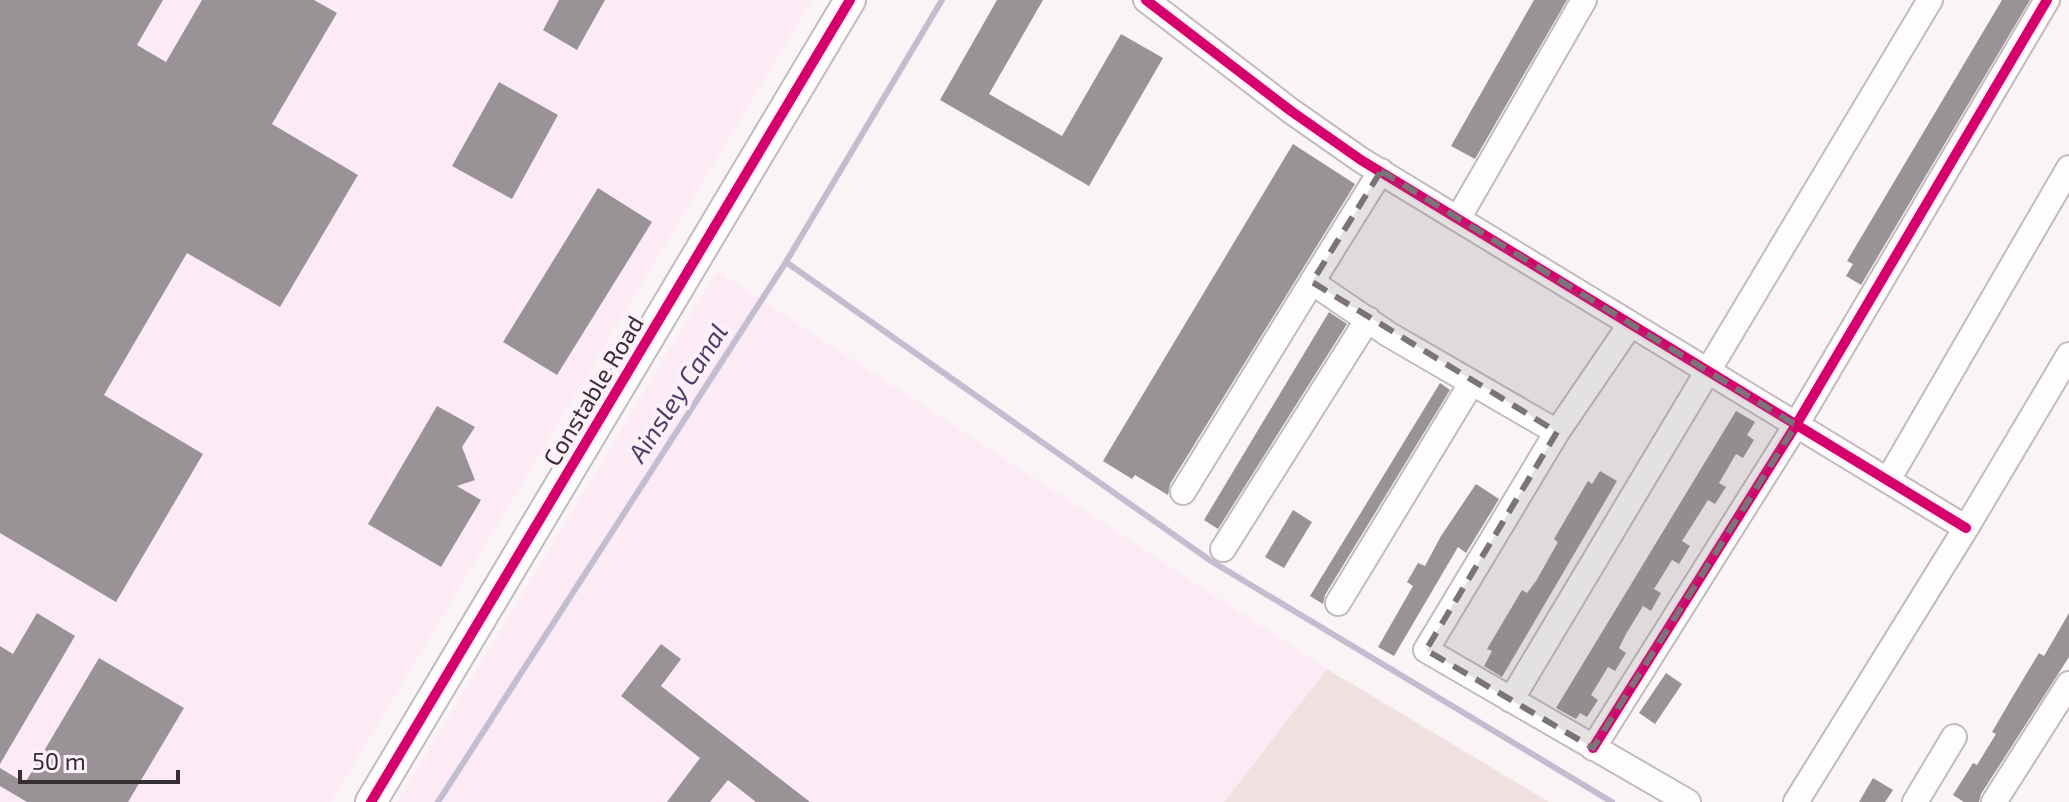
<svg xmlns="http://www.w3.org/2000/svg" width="2069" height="802" font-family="'Exo 2',sans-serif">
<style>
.built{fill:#fcebf5}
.garden{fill:#f0e1e0}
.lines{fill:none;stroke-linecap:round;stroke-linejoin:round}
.stream{stroke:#c3bdd0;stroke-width:6}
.building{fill:#999398}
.minor-casing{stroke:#c1babe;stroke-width:28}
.tertiary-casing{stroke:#c1babe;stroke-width:34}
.minor{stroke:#fefdfe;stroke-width:24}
.tertiary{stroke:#fefdfe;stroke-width:30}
.cycleway-casing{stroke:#fef0f8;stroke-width:15}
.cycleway{stroke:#d6006c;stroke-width:10}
.marked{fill:#7b7378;fill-opacity:0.2;stroke:#7b7378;stroke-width:6;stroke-dasharray:16 10;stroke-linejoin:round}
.labels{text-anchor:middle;stroke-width:8;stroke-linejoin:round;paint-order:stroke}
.street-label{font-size:24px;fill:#372e33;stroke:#fef0f8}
.water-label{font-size:26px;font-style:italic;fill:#4b3f69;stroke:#fef0f8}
</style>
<rect width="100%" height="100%" fill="#faf4f7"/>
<path class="built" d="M 0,0 L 812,0 L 331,802 L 0,802 Z
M 717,271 L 1327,669 L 1224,802 L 397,802 Z"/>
<path class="garden" d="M 1327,669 L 1549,802 L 1224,802 Z"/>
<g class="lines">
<path class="stream" d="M 786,262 L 1211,561 L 1612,802
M 438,802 L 786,262 L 942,0"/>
</g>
<path class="building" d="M 0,0 L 163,0 L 137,45 L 166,62 L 202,0 L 314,0 L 337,13 L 272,124 L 358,175 L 280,307 L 187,253 L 104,395 L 203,454 L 116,602 L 0,533 Z
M 559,0 L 605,0 L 577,50 L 543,30 Z
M 997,0 L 1043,0 L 989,94 L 1062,136 L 1121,34 L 1163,58 L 1089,186 L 940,100 Z
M 1534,0 L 1567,0 L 1475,159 L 1451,146 Z
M 2002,0 L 2030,0 L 1861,285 L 1846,276 L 1853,264 L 1847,261 Z
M 499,82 L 558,115 L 512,199 L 452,166 Z
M 1293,144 L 1355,184 L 1170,484 L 1168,495 L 1135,475 L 1132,479 L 1103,461 Z
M 598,188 L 652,222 L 557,375 L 503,342 Z
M 1329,312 L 1347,324 L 1218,529 L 1204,520 Z
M 1440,383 L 1450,390 L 1325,595 L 1323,604 L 1310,596 Z
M 437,406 L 475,427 L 462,447 L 475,480 L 457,486 L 481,500 L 441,567 L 368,524 Z
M 1736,411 L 1755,422 L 1747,435 L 1754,440 L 1743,458 L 1736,454 L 1719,483 L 1726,487 L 1715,504 L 1708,500 L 1682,541 L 1690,546 L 1679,564 L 1672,560 L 1654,589 L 1661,593 L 1651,611 L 1643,606 L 1626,634 L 1619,648 L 1626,653 L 1615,671 L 1608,667 L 1591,695 L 1598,700 L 1587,717 L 1580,713 L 1576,719 L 1556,708 Z
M 1600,471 L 1617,481 L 1502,677 L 1484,666 L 1492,651 L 1487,649 L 1522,590 L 1527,593 L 1536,581 L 1558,542 L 1554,539 L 1588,481 L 1592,484 Z
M 1476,484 L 1499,499 L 1466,553 L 1458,547 L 1394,656 L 1378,647 L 1413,586 L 1407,582 L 1418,563 L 1425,566 L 1441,536 Z
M 1293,510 L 1312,522 L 1284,568 L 1265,557 Z
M 37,613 L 75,636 L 0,764 L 0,646 L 13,654 Z
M 2069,613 L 2069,657 L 1981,794 L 1979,802 L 1964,802 L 1953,795 L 1973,763 L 1977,765 L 1996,734 L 1992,732 L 2013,696 L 2039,653 L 2044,656 Z
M 661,644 L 681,659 L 661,686 L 810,802 L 756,802 L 728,780 L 710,802 L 667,802 L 700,758 L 621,696 Z
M 99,658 L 184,708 L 128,802 L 27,802 L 0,786 L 0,768 L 25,783 Z
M 1666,673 L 1682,684 L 1655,724 L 1639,713 Z
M 1873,778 L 1893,790 L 1885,802 L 1859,802 Z"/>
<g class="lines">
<defs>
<path id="minor" d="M 1146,0 L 1291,111 L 1361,160 L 1966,528
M 1381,171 L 1312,282 L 1388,334 L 1557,432
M 1459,217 L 1584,0
M 1630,325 L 1557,432 L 1426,650 L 1688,802
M 1888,480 L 2069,168
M 1183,492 L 1312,282
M 1223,549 L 1368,319
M 1338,603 L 1471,384
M 1511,700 L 1930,0
M 1593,748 L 1796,425 L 2047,0
M 1796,802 L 1966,528 L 2069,355
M 1915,802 L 1954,737
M 1994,802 L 2069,684"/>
<path id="tertiary" d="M 371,802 L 850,0"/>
</defs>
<use href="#minor" class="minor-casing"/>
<use href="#tertiary" class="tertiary-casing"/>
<use href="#minor" class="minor"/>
<use href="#tertiary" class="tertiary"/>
<defs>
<path id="cycleway" d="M 1146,0 L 1291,111 L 1361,160 L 1966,528
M 1593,748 L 1796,425 L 2047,0
M 371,802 L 850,0"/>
</defs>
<use href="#cycleway" class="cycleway-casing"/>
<use href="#cycleway" class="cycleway"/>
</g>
<path class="marked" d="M 1381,171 L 1796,425 L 1593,748 L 1426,650 L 1557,432 L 1312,282 Z"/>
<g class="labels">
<g class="street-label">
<text transform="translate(594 391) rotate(-59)" y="8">Constable Road</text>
</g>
<g class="water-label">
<text transform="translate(678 393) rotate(-57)" y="9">Ainsley Canal</text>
</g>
</g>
<path d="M20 770v12h158v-12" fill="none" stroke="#372e33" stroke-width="4"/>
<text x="32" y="770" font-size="24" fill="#372e33" stroke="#fef0f8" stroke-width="6" paint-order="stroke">50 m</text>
</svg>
